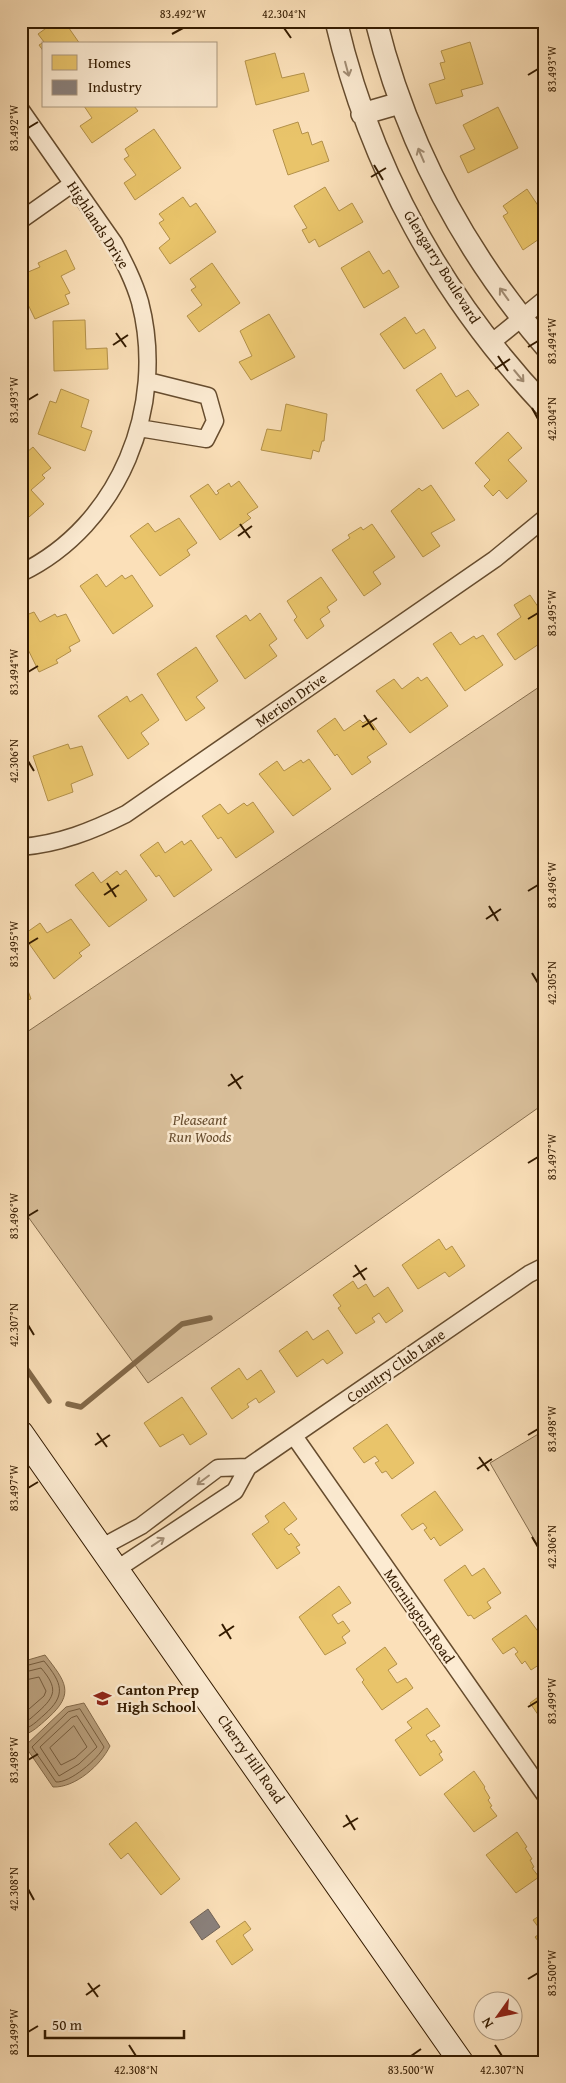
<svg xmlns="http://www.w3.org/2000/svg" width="566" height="2083" font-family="'Gentium Book Plus',serif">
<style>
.green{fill:#d9bf9a;stroke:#866d4d}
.water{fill:#b79d7a;stroke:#836949}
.homes{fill:#e9c46a;stroke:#b3914a}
.industry{fill:#8a817c;stroke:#706257}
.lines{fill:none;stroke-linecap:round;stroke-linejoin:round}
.shore{stroke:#765c3d;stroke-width:1}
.stream{stroke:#836949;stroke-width:5.5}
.minor-casing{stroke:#664c2e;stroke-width:19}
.tertiary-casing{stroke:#664c2e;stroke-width:24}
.secondary-casing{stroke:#341b00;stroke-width:26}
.minor{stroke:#fcebd2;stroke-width:16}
.tertiary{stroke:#fcebd2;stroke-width:21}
.secondary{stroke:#fcebd2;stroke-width:24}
.oneway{stroke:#a28d74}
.ticks{fill:none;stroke:#341b00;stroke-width:2}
.labels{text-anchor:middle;stroke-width:5;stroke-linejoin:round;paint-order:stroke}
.street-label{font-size:15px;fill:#341b00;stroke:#fcebd2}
.park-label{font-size:15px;font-style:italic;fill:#664c2e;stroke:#fcebd2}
.poi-label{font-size:15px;font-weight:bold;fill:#341b00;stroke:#fcebd2;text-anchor:start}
.neatline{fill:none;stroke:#341b00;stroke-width:2}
.ticks-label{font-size:12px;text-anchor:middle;fill:#341b00}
</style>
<rect width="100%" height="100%" fill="#fbe0b9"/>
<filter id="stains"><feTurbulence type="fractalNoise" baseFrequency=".004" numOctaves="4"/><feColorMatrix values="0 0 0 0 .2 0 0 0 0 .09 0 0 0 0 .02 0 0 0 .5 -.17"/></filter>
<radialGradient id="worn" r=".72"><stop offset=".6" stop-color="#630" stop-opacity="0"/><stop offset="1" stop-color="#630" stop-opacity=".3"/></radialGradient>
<path class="green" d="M 545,683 L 545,1103 L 148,1383 L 21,1207 L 21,1036 Z
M 545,1430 L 545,1558 L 490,1463 Z"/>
<path class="water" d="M 45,1655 C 65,1681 76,1693 48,1718 C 39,1726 32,1733 21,1736 L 21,1662 Z
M 84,1703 L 110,1746 C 101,1765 75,1788 53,1787 L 25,1746 L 66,1707 Z"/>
<path class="homes" d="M 56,21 L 64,21 L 80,44 L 44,44 L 44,52 L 39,45 L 44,42 L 38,34 Z
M 470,42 L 483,84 L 461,90 L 463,96 L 436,104 L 429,84 L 445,79 L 440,63 L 445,62 L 441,51 Z
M 275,53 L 282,78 L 304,73 L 309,91 L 256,105 L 245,61 Z
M 84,106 L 134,106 L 138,111 L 92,143 L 80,126 L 92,118 Z
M 498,107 L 518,148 L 468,173 L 460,156 L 475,149 L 463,125 Z
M 298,122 L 302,134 L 308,132 L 312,145 L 322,141 L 329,161 L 288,175 L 273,130 Z
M 154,129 L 181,168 L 135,200 L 124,183 L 136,175 L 124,159 L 129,156 L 125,149 Z
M 325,187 L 339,211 L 352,203 L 363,222 L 319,247 L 315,239 L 309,243 L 302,230 L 307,228 L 294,206 Z
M 527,189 L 545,216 L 545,235 L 523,250 L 503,216 L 508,213 L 503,206 Z
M 183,197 L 190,207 L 196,203 L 216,232 L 170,264 L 159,248 L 170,239 L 159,223 L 164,220 L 159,214 Z
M 66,250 L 75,269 L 61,276 L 70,293 L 65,295 L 69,304 L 35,319 L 21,290 L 21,275 L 40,267 L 38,263 Z
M 369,251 L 383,274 L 389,270 L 399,287 L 364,308 L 341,268 Z
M 212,263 L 240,303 L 199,332 L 187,316 L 202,305 L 191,290 L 196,287 L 190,279 Z
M 269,314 L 295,357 L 251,380 L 239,362 L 252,356 L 240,331 Z
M 405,317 L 416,334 L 424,329 L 436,348 L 404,369 L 380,334 Z
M 85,320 L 86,349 L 107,348 L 108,369 L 54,371 L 53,321 Z
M 441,373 L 456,397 L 468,390 L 479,405 L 443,429 L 416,390 Z
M 61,389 L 89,400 L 81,427 L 92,431 L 85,451 L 38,434 L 50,401 L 56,403 Z
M 286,404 L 327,414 L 324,441 L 322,441 L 319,452 L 313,450 L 311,459 L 261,450 L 267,429 L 281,431 Z
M 508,432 L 522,448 L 508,460 L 527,481 L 507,499 L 499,490 L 493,496 L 484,486 L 490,480 L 475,463 Z
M 33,447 L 51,468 L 42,475 L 45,478 L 31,490 L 44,504 L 29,517 L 21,509 L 21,457 Z
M 239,481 L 258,507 L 247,514 L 251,518 L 220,540 L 190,496 L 208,484 L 216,495 L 219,493 L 217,491 L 229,483 L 231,487 Z
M 431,485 L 455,520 L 431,533 L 440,546 L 423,557 L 391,511 L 419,488 L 422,491 Z
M 179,518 L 197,543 L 187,550 L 190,555 L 160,576 L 130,536 L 148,523 L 155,532 Z
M 372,524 L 395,557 L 373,572 L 381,584 L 364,596 L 332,550 L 350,538 L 348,535 L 361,527 L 363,530 Z
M 97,574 L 106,587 L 122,575 L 125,579 L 132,575 L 153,606 L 113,634 L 80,586 Z
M 321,577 L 337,600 L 327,607 L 330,612 L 320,619 L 324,626 L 307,639 L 294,620 L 297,617 L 287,601 Z
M 530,595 L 545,617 L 545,640 L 515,660 L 497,634 L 521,617 L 514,605 Z
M 34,612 L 40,622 L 55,614 L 57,617 L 66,614 L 80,641 L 69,647 L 71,651 L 56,660 L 58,663 L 39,672 L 21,635 L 21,617 Z
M 260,613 L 277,639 L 269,645 L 277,656 L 245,679 L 216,636 L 246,615 L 250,621 Z
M 451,632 L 460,645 L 474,636 L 476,639 L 483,635 L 503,665 L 465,691 L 433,644 Z
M 196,647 L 218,681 L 196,697 L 205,708 L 186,721 L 157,674 Z
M 418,677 L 421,681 L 427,677 L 448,706 L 410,733 L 376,691 L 394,679 L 402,689 Z
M 142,694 L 159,720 L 141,733 L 149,744 L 128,759 L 98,716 L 127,696 L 130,702 Z
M 335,718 L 344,731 L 360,720 L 363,723 L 369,719 L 387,744 L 367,757 L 371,762 L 352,775 L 337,754 L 335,756 L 317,731 Z
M 68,744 L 70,749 L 82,746 L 93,775 L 71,784 L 73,792 L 48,801 L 33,756 Z
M 309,759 L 331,789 L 293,816 L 259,774 L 277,761 L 284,771 L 301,760 L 303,763 Z
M 253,802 L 274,832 L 236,858 L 221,837 L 218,839 L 202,816 L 220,804 L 228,814 L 244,803 L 247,806 Z
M 191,840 L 212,870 L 174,897 L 159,875 L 156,877 L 140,855 L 158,842 L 165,853 L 182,841 L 184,845 Z
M 126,870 L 147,900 L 109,927 L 75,885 L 93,872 L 101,883 L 117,871 L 120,875 Z
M 71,919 L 90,945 L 79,953 L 82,956 L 54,979 L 23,935 L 40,923 L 47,933 Z
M 21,971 L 31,999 L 21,1002 Z
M 439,1239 L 446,1250 L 452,1246 L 465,1266 L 449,1277 L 445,1272 L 418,1289 L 402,1265 Z
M 353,1281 L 358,1289 L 366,1284 L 374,1297 L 388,1287 L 403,1311 L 386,1323 L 379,1313 L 372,1318 L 375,1322 L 356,1334 L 338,1308 L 341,1306 L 333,1295 Z
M 328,1330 L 343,1353 L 327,1364 L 323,1359 L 297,1377 L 279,1351 L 307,1331 L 313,1340 Z
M 239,1368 L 247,1380 L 261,1370 L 275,1392 L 259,1403 L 256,1398 L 247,1404 L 249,1407 L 232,1419 L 211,1388 Z
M 182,1397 L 207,1434 L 190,1445 L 183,1434 L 160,1447 L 144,1423 Z
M 387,1424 L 414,1463 L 392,1479 L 386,1471 L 382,1473 L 375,1463 L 379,1461 L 375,1456 L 364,1463 L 353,1448 Z
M 435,1491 L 463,1530 L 440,1546 L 434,1537 L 431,1540 L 424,1530 L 427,1528 L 423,1523 L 412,1530 L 401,1515 Z
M 284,1502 L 297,1519 L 284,1529 L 289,1535 L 291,1533 L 300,1545 L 296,1547 L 300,1553 L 277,1569 L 252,1534 L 269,1522 L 265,1516 Z
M 465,1565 L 472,1576 L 484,1568 L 501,1593 L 487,1602 L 491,1608 L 474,1619 L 471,1615 L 468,1616 L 444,1580 Z
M 339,1586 L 351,1603 L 332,1615 L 338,1624 L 343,1621 L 350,1631 L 342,1637 L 346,1643 L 325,1655 L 299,1617 Z
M 526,1615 L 545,1641 L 545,1661 L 531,1670 L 525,1661 L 522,1664 L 515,1654 L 518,1652 L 514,1647 L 503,1654 L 492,1639 Z
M 385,1647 L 397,1664 L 388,1670 L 397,1683 L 406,1678 L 413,1688 L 382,1710 L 362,1682 L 364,1680 L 356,1669 Z
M 545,1692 L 545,1716 L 541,1719 L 530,1703 Z
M 427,1708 L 440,1726 L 426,1735 L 431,1742 L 434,1740 L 442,1752 L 439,1754 L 443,1760 L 420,1776 L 395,1740 L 412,1728 L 407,1722 Z
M 474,1771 L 485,1787 L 484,1788 L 490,1798 L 488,1800 L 492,1806 L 490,1807 L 497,1816 L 474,1832 L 444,1794 Z
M 136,1822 L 180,1879 L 161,1895 L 128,1853 L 121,1859 L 109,1844 Z
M 517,1832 L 527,1847 L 525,1848 L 532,1859 L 530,1860 L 534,1867 L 532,1868 L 539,1877 L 516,1893 L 486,1855 Z
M 545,1904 L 545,1950 L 535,1937 L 542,1932 L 533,1920 L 542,1914 L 538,1908 Z
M 245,1921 L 251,1929 L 243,1935 L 253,1950 L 232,1965 L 216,1941 Z"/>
<path class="industry" d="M 208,1909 L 220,1927 L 202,1940 L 190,1922 Z"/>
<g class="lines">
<path class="shore" d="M 21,1667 L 44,1661 C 62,1683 67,1695 44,1715 C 37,1721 31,1728 21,1730
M 21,1673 L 41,1668 C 58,1688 56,1696 38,1712 C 32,1717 28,1722 21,1724
M 21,1681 L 39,1677 L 46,1691 L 44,1696 L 21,1716
M 80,1709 L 104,1747 C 98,1759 70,1783 56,1782 L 32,1747 L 68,1712 Z
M 77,1716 L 97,1747 L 79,1764 L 59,1776 L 40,1747 L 71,1718 Z
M 74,1726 L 87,1747 L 75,1758 L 61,1765 L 50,1748 Z"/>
<path class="stream" d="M 21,1361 L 49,1401
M 68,1404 L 81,1407 L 182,1324 L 210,1318"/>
<defs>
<path id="minor" d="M 21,110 L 114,243 C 124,262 134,281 140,302 C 167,406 120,525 21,573
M 21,220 L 72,184
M 491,343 L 545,299
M 139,428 L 206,439 L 215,421 L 208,396 L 148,381
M 21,847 C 59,844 92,831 126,814 L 495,559 L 545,518
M 294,1436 L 545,1795
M 102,1547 L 141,1526 L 218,1468 L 248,1467
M 117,1569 L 235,1491 L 248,1467 L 529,1274 L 545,1266"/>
<path id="tertiary" d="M 336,21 C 370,167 442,297 545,406
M 376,21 C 406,143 464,251 545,346
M 362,114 L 400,103"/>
<path id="secondary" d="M 21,1433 L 461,2062"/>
</defs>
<use href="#minor" class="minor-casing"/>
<use href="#tertiary" class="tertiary-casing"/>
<use href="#secondary" class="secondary-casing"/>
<use href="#minor" class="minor"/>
<use href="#tertiary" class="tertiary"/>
<use href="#secondary" class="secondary"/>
</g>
<defs><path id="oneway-shaft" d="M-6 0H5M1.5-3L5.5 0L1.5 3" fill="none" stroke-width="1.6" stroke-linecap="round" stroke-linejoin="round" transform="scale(1.25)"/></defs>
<g class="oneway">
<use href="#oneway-shaft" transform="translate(347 69) rotate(75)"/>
<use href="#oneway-shaft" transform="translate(421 155) rotate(-113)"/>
<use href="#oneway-shaft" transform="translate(504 294) rotate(-126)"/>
<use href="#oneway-shaft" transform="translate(519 376) rotate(50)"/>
<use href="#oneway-shaft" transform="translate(203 1480) rotate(143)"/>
<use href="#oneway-shaft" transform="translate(158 1542) rotate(-34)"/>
</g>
<path class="ticks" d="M 284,28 L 291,38M 172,34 L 183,28M 528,75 L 538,69M 28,128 L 38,122M 374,165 L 383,180M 371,177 L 386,168M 116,333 L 126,347M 113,345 L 128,335M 528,347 L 538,341M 498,356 L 508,371M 495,369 L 510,359M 28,400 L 38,394M 532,408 L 538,419M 240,524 L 250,538M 238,536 L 252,526M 528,619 L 538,613M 28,672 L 38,666M 364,715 L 374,730M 362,727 L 377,718M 28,761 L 34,771M 107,883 L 116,897M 528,891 L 538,885M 104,895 L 119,885M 489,906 L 498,921M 486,919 L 501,909M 28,944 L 38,938M 532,973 L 538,983M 231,1074 L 241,1089M 228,1086 L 243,1076M 528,1163 L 538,1157M 28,1216 L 38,1210M 355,1265 L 365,1280M 353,1277 L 367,1268M 28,1325 L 34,1335M 97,1433 L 107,1447M 528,1435 L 538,1429M 95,1445 L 110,1435M 479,1457 L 489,1471M 477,1469 L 492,1459M 28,1488 L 38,1482M 532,1537 L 538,1547M 222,1624 L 231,1639M 219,1636 L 234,1626M 528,1707 L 538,1701M 28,1760 L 38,1754M 346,1815 L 355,1830M 343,1827 L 358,1818M 28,1889 L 34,1900M 528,1979 L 538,1973M 88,1983 L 98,1997M 86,1995 L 100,1985M 28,2032 L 38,2026M 129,2045 L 136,2056M 495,2045 L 502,2056M 411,2056 L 421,2049"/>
<defs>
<symbol id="school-bare" viewBox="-9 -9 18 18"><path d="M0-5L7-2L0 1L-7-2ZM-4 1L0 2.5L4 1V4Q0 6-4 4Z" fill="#8f2418" stroke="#fcebd2" stroke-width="2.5" paint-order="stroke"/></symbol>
</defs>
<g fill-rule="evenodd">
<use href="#school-bare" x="90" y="1686" width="25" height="25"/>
</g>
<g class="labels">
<g class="street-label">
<text transform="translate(98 225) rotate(57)" y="5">Highlands Drive</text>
<text transform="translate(442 267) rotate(58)" y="5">Glengarry Boulevard</text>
<text transform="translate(291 700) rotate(-35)" y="5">Merion Drive</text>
<text transform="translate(396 1366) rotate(-35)" y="5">Country Club Lane</text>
<text transform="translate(419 1616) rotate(55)" y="5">Mornington Road</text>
<text transform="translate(251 1759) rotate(55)" y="5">Cherry Hill Road</text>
</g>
<g class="park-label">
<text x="200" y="1125">Pleaseant<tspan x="200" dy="17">Run Woods</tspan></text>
</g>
<g class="poi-label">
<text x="117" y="1695">Canton Prep<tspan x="117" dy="17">High School</tspan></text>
</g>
</g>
<rect width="566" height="2083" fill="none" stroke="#fbe0b9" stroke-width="55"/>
<rect x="42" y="42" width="175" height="65" fill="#fcebd2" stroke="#ac987e"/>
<rect x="52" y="55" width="25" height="15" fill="#e9c46a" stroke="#ac987e"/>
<text x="88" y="68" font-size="15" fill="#341b00">Homes</text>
<rect x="52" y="80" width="25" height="15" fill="#8a817c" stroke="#ac987e"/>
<text x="88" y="92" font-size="15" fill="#341b00">Industry</text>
<g transform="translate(498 2016) rotate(237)"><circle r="24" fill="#fcebd2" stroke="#ac987e"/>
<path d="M0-4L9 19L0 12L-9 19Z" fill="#8f2418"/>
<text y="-8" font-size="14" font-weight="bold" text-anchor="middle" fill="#341b00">N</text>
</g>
<path d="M45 2030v8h139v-8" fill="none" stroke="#341b00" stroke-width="2.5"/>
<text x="52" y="2030" font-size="15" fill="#341b00" stroke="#fcebd2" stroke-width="4" paint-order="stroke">50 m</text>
<rect x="28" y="28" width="510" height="2028" class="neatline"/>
<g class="ticks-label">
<text x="183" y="18">83.492°W</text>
<text x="284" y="18">42.304°N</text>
<text transform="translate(552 69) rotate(-90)" y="4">83.493°W</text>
<text transform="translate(14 128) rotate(-90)" y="4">83.492°W</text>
<text transform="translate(552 341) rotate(-90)" y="4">83.494°W</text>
<text transform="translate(14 400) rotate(-90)" y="4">83.493°W</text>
<text transform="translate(552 419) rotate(-90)" y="4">42.304°N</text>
<text transform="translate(552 613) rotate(-90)" y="4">83.495°W</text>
<text transform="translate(14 672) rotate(-90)" y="4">83.494°W</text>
<text transform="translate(14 761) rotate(-90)" y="4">42.306°N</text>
<text transform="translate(552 885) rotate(-90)" y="4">83.496°W</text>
<text transform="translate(14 944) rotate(-90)" y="4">83.495°W</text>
<text transform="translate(552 983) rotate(-90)" y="4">42.305°N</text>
<text transform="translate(552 1157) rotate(-90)" y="4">83.497°W</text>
<text transform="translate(14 1216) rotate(-90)" y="4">83.496°W</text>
<text transform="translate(14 1325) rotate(-90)" y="4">42.307°N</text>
<text transform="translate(552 1429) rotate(-90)" y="4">83.498°W</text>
<text transform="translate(14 1488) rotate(-90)" y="4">83.497°W</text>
<text transform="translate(552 1547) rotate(-90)" y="4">42.306°N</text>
<text transform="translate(552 1701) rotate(-90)" y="4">83.499°W</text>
<text transform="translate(14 1760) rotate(-90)" y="4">83.498°W</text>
<text transform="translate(14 1889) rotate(-90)" y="4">42.308°N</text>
<text transform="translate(552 1973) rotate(-90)" y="4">83.500°W</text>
<text transform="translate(14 2032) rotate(-90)" y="4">83.499°W</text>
<text x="136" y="2074">42.308°N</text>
<text x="411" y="2074">83.500°W</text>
<text x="502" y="2074">42.307°N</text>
</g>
<rect width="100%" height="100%" filter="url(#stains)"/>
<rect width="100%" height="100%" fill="url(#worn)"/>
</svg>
